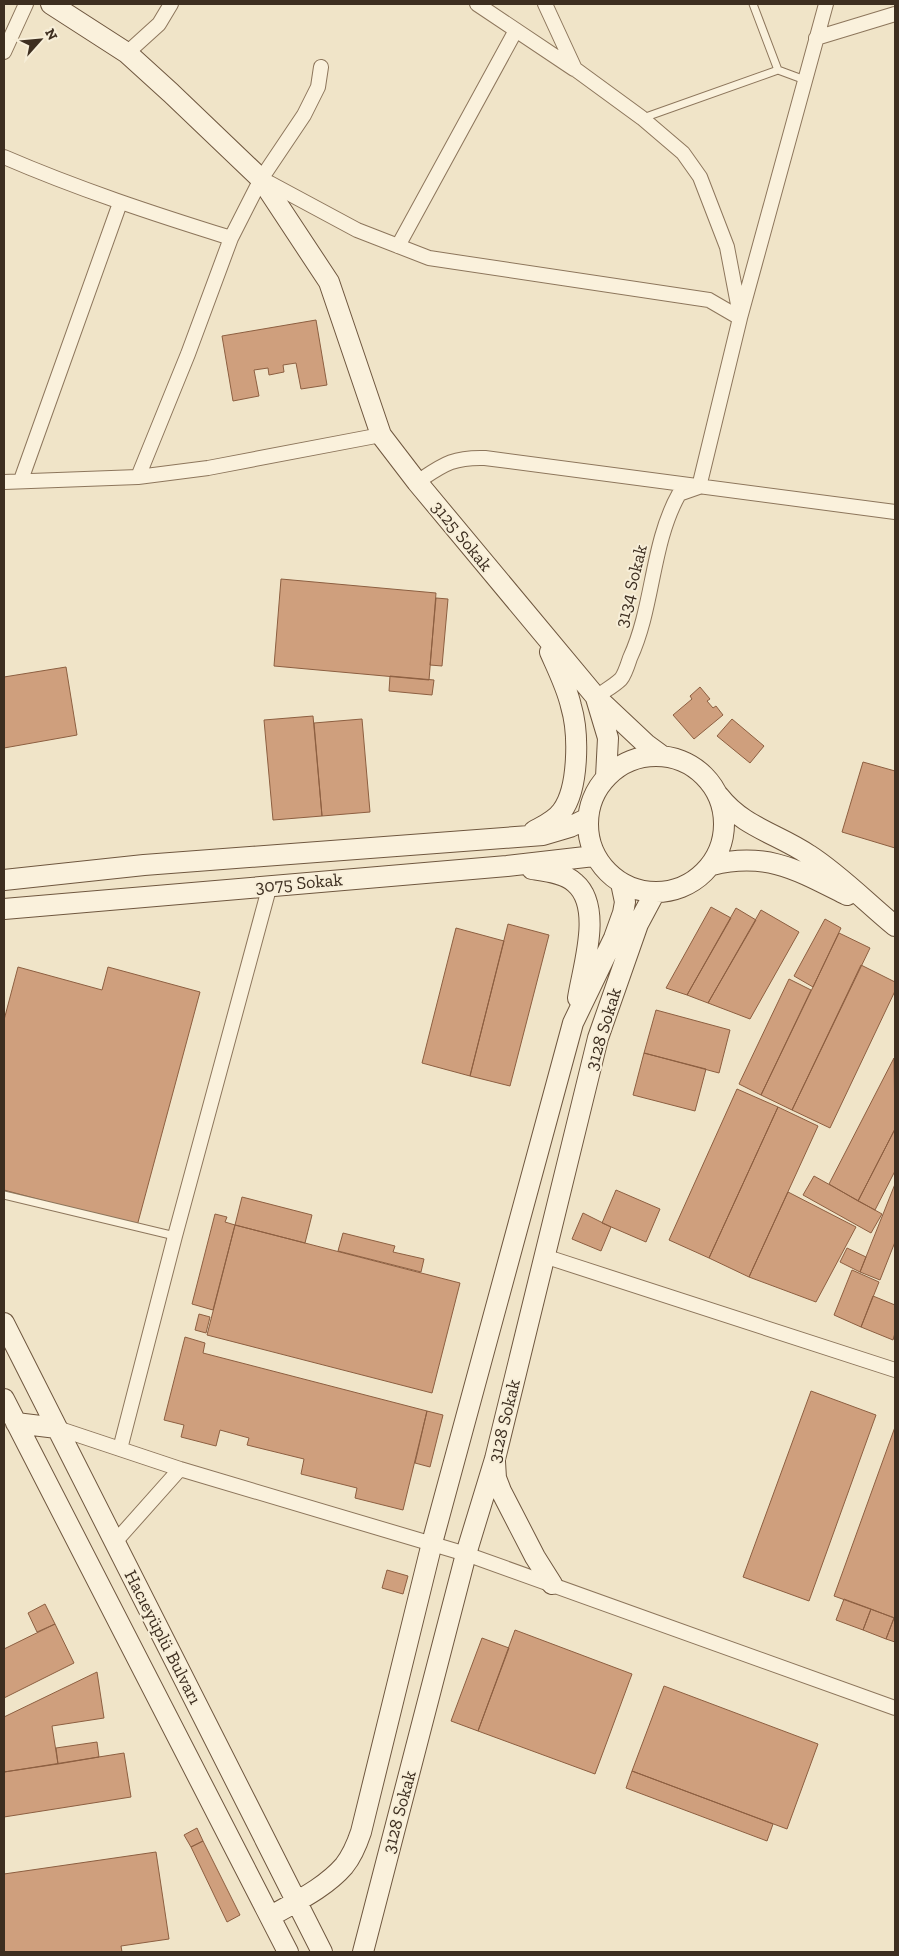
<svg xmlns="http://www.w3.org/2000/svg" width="899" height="1956" font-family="'Zilla Slab',serif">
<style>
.building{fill:#cf9f7d;stroke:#8d5f41}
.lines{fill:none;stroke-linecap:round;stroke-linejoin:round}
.lane-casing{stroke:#8d765c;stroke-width:9}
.street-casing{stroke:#8d765c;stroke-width:16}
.secondary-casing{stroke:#6f573f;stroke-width:22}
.lane{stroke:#faf1dc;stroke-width:7}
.street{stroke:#faf1dc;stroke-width:14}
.secondary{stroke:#faf1dc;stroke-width:20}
.labels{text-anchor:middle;stroke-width:4;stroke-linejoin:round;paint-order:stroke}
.street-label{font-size:18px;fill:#3d2e20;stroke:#f7eed8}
</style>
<rect width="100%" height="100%" fill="#f0e4c8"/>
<path class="building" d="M 316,320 L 327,385 L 301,389 L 296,363 L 283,365 L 284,372 L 269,375 L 268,368 L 254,370 L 259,396 L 233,401 L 222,336 Z
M 281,579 L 436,593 L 429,680 L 274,666 Z
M 436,598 L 448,599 L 442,666 L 430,665 Z
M 66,667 L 77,735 L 4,748 L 4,677 Z
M 390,676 L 434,680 L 432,695 L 389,691 Z
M 700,687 L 710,699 L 707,701 L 713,708 L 716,706 L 723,715 L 694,739 L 673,715 L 692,699 L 690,696 Z
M 313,716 L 322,816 L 273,820 L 264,720 Z
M 362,719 L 370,812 L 322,816 L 314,723 Z
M 732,719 L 764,746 L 750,763 L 717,736 Z
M 863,762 L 895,771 L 895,848 L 842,832 Z
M 711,907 L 731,918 L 687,995 L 666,988 Z
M 736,908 L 756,920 L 708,1003 L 687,995 Z
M 761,910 L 799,932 L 750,1019 L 708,1003 Z
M 825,919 L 841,928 L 813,987 L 794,976 Z
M 508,924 L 549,935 L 510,1086 L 470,1076 Z
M 456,928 L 504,941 L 470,1076 L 422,1063 Z
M 839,933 L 870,948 L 792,1110 L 761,1095 Z
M 861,965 L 895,982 L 895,991 L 830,1128 L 792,1110 Z
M 18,967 L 102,990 L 108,967 L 200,992 L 137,1226 L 4,1190 L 4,1020 Z
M 789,979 L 811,990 L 761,1095 L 739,1084 Z
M 656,1010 L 730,1030 L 719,1073 L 644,1053 Z
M 644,1053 L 706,1069 L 695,1111 L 633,1095 Z
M 894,1058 L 895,1129 L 858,1201 L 829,1184 Z
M 737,1089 L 778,1107 L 709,1258 L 669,1240 Z
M 778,1107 L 818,1126 L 749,1277 L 709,1258 Z
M 895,1129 L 895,1171 L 875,1210 L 858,1201 Z
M 814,1176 L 882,1214 L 871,1233 L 803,1195 Z
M 895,1184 L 895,1242 L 880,1280 L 860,1272 Z
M 616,1190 L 660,1209 L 646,1242 L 602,1223 Z
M 788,1192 L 856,1227 L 816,1302 L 749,1277 Z
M 242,1197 L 312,1215 L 305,1243 L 235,1225 Z
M 583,1213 L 611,1227 L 601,1251 L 572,1239 Z
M 215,1214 L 227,1217 L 225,1222 L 235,1225 L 213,1310 L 192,1304 Z
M 235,1225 L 460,1283 L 432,1393 L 207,1335 Z
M 343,1233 L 395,1246 L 393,1252 L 424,1259 L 421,1272 L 338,1251 Z
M 847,1248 L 866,1257 L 860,1272 L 840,1262 Z
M 852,1270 L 879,1282 L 861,1327 L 834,1315 Z
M 873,1296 L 895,1305 L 895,1333 L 893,1340 L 861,1327 Z
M 199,1314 L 210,1317 L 206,1333 L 195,1330 Z
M 185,1337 L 205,1343 L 203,1353 L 427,1411 L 403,1510 L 355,1498 L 357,1488 L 301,1474 L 304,1459 L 247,1445 L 249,1438 L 220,1430 L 216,1446 L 181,1437 L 184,1425 L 164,1420 Z
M 811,1391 L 876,1415 L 809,1601 L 743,1577 Z
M 427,1411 L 443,1415 L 430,1467 L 415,1463 Z
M 895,1427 L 895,1618 L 834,1596 Z
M 387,1570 L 408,1576 L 403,1594 L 382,1588 Z
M 844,1599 L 871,1609 L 863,1630 L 836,1620 Z
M 45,1604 L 55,1624 L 37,1632 L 28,1613 Z
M 871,1609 L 894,1618 L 886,1639 L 863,1630 Z
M 894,1618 L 895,1618 L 895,1642 L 886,1639 Z
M 55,1624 L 74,1663 L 4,1698 L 4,1649 Z
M 515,1630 L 632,1674 L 595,1774 L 478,1731 Z
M 482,1638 L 509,1648 L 478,1731 L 451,1721 Z
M 97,1672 L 104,1718 L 52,1726 L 58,1764 L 4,1772 L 4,1717 Z
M 664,1686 L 818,1744 L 787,1829 L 632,1771 Z
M 97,1742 L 99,1757 L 58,1764 L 56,1748 Z
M 124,1753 L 131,1797 L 4,1817 L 4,1772 Z
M 632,1771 L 773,1824 L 767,1841 L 626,1788 Z
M 197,1828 L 203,1841 L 191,1847 L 184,1835 Z
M 203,1841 L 240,1915 L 227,1922 L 191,1847 Z
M 156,1852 L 169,1939 L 121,1946 L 122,1952 L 4,1952 L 4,1874 Z"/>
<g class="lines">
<defs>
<path id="lane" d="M 753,4 L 778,70
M 643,118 L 778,70 L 805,80
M 4,1195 L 175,1236"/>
<path id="street" d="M 477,4 L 574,69
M 545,4 L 575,69 L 642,118 L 683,153 L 700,177 L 727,247 L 740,315
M 816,38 L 895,14
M 4,52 L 26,4
M 127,53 L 159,24 L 171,4
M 4,157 C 78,189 154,214 231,238
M 264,180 L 357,230 L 429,258 L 709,300 L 740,318
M 398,246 L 516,30
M 138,477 L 188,354 L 231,238 L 261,179 L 304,115 L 318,87 L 321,67
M 21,480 L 120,203
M 4,482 L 138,477 L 208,468 L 381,435
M 417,482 C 443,465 452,457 485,458 L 895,512
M 596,697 C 604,691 614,686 621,679 C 625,674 628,664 630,658 C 654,606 651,544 679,494 L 699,487 L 740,318 L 826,4
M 544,1256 L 895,1370
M 57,1428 L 180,1469 L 466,1554 L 895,1708
M 120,1449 L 175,1236 L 270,885
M 115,1542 L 180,1469"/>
<path id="secondary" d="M 51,4 L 127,53 L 171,93 L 261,179 L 329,282 L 381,435 L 417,482 L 596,697 L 646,744 L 661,755
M 596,698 L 608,738 L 606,777
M588 824a68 68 0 1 1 136 0a68 68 0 1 1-136 0Z
M 719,796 C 743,827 778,834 809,855 C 840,875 867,903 895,926
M 534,831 C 543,826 555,821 562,811 C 579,788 579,733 571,706 C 567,688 558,670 550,652
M 712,865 C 767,851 799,871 847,895
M 532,869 C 545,871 565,873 575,883 C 603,907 583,966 578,998
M 4,880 L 144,865 L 543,835 L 570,827 L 588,818
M 4,909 L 507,866 L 594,856
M 4,1323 L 322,1952
M 4,1399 L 288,1952
M 16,1423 L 57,1428
M 495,1462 L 496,1478 L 501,1491 L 535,1557 L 552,1584
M 271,1916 C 295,1902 325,1888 344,1866 C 352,1856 357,1844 361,1832 L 432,1543 L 573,1023 L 614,938 L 623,913 L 625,902 L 621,883
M 363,1952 L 466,1554 L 495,1459 L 598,1038 L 638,924 L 654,894"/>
</defs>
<use href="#lane" class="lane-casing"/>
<use href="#street" class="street-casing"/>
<use href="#secondary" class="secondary-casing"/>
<use href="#lane" class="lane"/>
<use href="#street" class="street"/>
<use href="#secondary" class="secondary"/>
</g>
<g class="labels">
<g class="street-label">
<text transform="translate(462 536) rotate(51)" y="6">3125 Sokak</text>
<text transform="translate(631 586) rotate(-76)" y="6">3134 Sokak</text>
<text transform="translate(299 883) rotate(-5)" y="6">3075 Sokak</text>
<text transform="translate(603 1029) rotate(-73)" y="6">3128 Sokak</text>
<text transform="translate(504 1421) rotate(-76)" y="6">3128 Sokak</text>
<text transform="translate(163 1637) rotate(63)" y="6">Hacıeyüplü Bulvarı</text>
<text transform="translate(399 1812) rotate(-75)" y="6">3128 Sokak</text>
</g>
</g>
<rect width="899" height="1956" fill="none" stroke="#3d2e20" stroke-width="10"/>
<g transform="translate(40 40) rotate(63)" stroke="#f7eed8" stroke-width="4" paint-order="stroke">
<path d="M0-4L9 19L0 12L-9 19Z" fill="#3d2e20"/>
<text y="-8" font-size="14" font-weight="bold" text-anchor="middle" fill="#3d2e20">N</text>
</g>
</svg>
